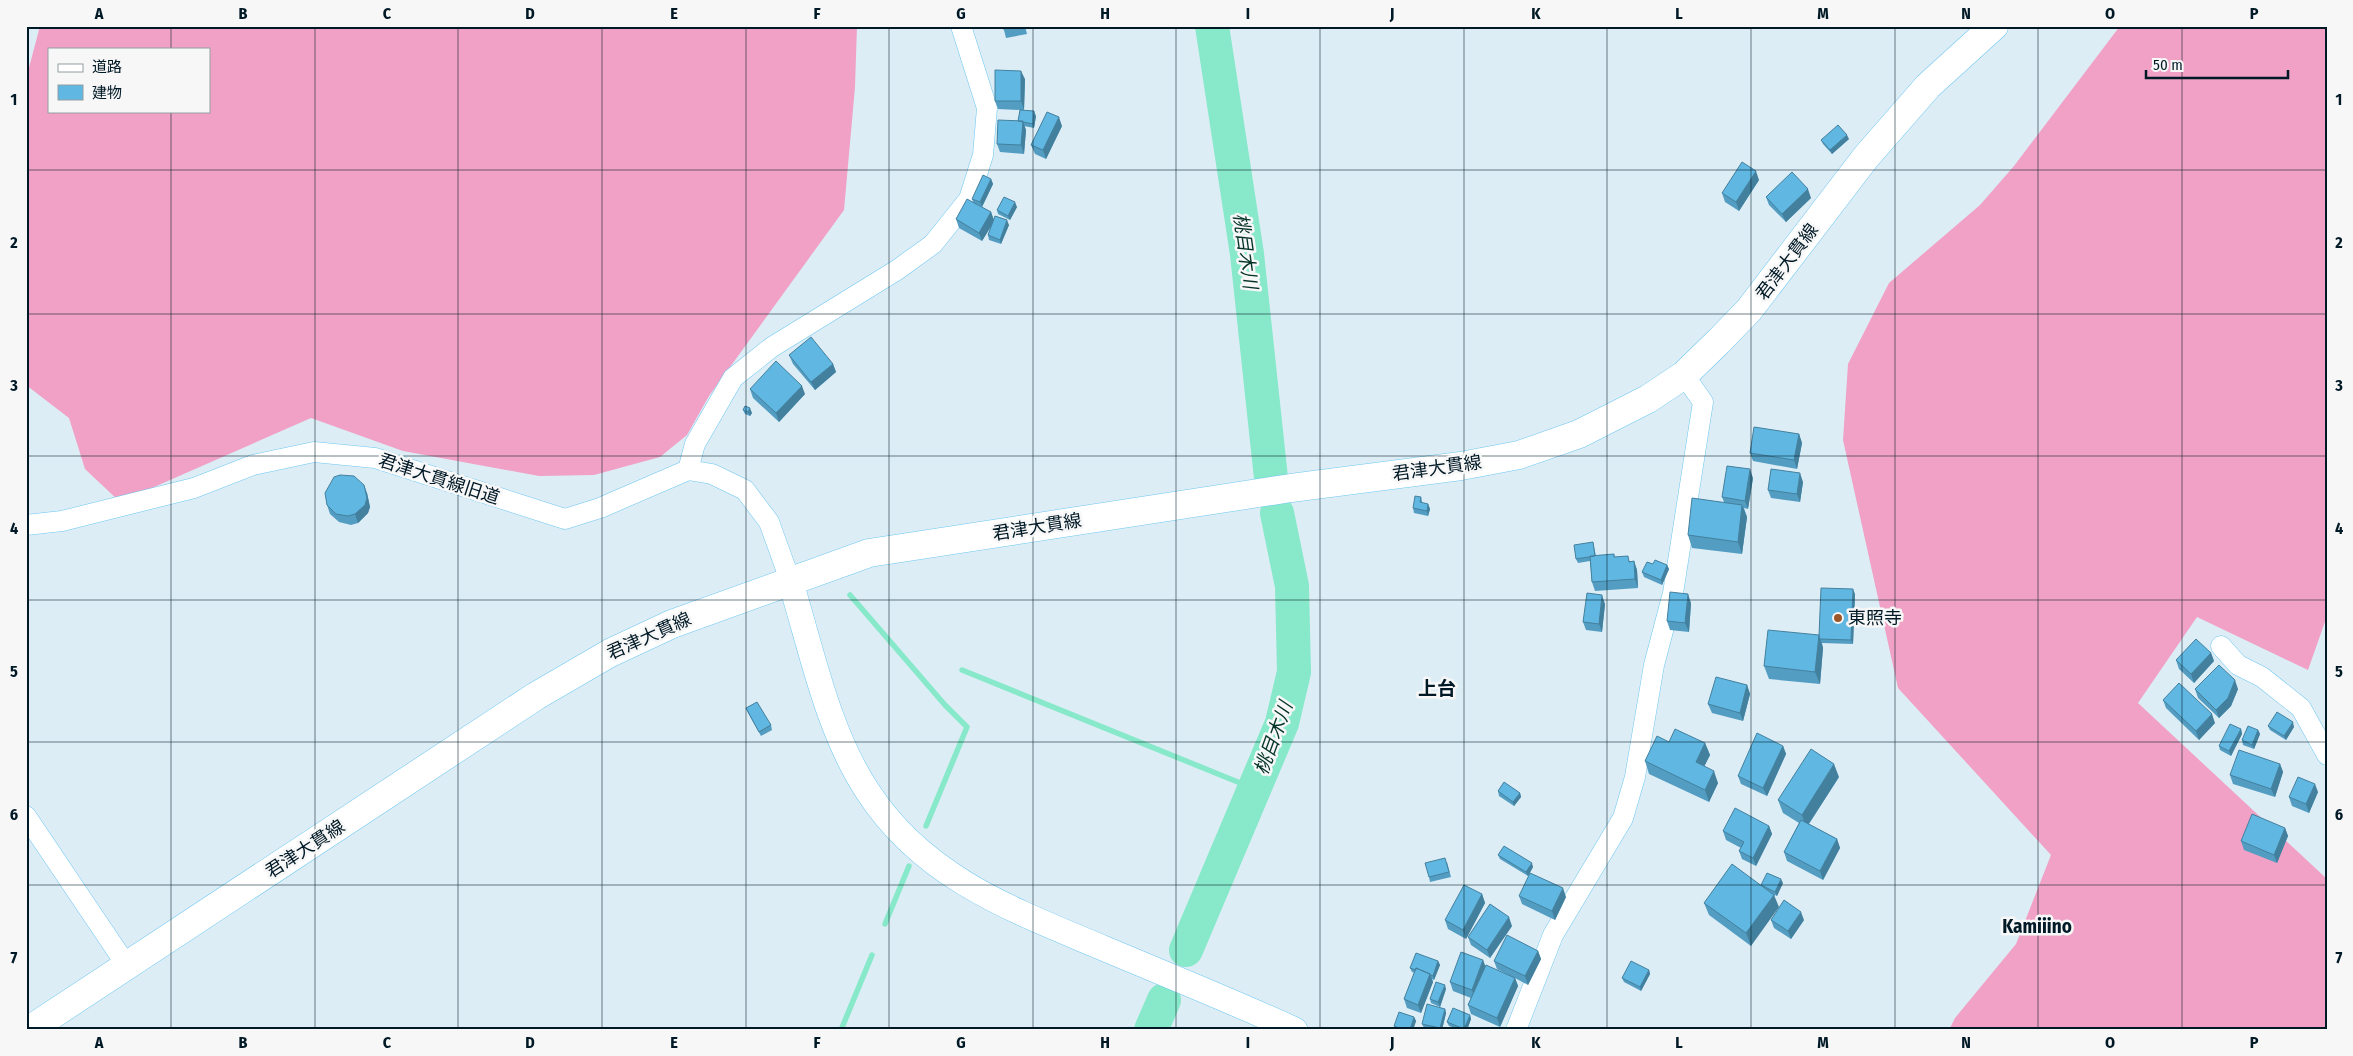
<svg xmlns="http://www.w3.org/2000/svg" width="2353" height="1056" font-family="'Fira Sans Condensed','Noto Sans JP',sans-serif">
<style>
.forest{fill:#f0a1c5;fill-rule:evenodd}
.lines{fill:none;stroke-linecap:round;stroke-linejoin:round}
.stream{stroke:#87e9c9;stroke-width:5.5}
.river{stroke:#87e9c9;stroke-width:34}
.minor-casing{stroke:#6dc7f1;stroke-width:21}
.tertiary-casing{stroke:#6dc7f1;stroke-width:26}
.secondary-casing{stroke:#6dc7f1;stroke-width:29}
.minor{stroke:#fff;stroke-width:20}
.tertiary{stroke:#fff;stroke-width:25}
.secondary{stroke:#fff;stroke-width:28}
.wall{fill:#539dc2}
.shaded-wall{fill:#43809e}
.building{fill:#60b7e1;stroke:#43809e}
.grid{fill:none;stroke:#001926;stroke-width:1;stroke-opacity:0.55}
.poi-dot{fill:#9b562a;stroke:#f7f7f7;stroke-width:2}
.labels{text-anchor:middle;stroke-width:5;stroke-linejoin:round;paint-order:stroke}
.street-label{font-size:18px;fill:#001926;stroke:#f7f7f7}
.poi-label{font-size:18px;fill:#001926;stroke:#f7f7f7;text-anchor:start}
.water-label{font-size:19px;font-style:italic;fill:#043327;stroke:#f7f7f7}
.neighbourhood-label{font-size:19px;font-weight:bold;fill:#001926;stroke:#f7f7f7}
.neatline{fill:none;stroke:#001926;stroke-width:2}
.grid-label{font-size:16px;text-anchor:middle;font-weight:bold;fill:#001926}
</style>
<rect width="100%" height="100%" fill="#ddedf6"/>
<path class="forest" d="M 40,26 L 857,26 L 855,87 L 844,210 L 709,396 L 687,435 L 660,457 L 594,475 L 539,476 L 403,451 L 311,418 L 120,502 L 85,469 L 69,418 L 26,385 L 26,79 ZM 49,49 L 209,49 L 209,111 L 49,111 Z
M 2120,26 L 2327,26 L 2327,616 L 2308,670 L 2197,617 L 2138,703 L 2327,879 L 2327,1030 L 1949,1030 L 1955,1018 L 2016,944 L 2051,855 L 1898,688 L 1843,440 L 1848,364 L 1889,283 L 1980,205 L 2014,166 Z"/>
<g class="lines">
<path class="stream" d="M 850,595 L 945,705 L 967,727 L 926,826
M 962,670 L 1255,789
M 885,924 L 909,866
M 841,1030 L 872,955"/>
<path class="river" d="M 1212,26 L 1247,254 L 1271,478
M 1186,950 L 1282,723 L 1294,672 L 1292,586 L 1277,513
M 1151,1030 L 1164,1000"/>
<defs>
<path id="minor" d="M 688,470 L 695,444 L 733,378 L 772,347 L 897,270 L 933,244 L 969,199 L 983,155 L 987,108 L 961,26
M 26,525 L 62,521 L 194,488 L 253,465 L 314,452 L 375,458 L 565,519 L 600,508 L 688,470 L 712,474 L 745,490 L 769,522 L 790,580
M 2221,646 L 2238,665 L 2262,677 L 2301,708 L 2327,755
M 26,816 L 127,966
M 1516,1030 L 1553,935 L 1623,818 L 1635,777 L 1654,665 L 1673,593 L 1703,402 L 1684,375"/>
<path id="tertiary" d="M 790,580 C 812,651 827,730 868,792 C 924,878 1013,910 1103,948 C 1167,975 1232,1001 1295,1030"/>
<path id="secondary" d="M 29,1030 L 536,696 L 610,653 L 672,624 L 869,553 L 1291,488 L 1461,466 L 1519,455 L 1579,434 L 1648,399 L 1684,375 L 1719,341 L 1749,310 L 1866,157 L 1928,86 L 1994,26"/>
</defs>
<use href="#minor" class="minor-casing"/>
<use href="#tertiary" class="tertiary-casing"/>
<use href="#secondary" class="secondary-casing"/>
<use href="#minor" class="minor"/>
<use href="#tertiary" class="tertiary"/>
<use href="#secondary" class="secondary"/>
</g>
<path class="wall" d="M 1003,26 L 1025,26 L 1027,34 L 1006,38 Z
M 1025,79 L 1024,110 L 1021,110 L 1036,116 L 1034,128 L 1024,126 L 1026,130 L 1024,154 L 1000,152 L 997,144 L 1018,121 L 1020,110 L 998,109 L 995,101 Z
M 1062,126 L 1046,159 L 1035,154 L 1031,145 Z
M 1849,139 L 1832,154 L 1823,144 L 1821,140 Z
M 991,179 L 993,184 L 982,207 L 976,204 L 991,212 L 994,220 L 1009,225 L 1001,244 L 989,240 L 988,235 L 992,225 L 982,241 L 959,228 L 956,219 L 973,202 L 972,199 Z
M 1759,180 L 1739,211 L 1725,202 L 1722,193 Z
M 1766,197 L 1811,198 L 1786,222 L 1769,205 Z
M 1017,207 L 1010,220 L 998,214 L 997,210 Z
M 789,355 L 833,364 L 836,372 L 815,390 L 793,364 Z
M 750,389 L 805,394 L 779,422 L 753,398 Z
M 743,410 L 752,413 L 750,416 L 745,414 Z
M 1799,434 L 1802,443 L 1797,469 L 1753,461 L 1750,453 Z
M 1753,478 L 1748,509 L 1744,508 L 1747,517 L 1742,554 L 1692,548 L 1688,535 L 1724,502 L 1722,497 Z
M 1803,482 L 1800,502 L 1771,498 L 1768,490 Z
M 367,493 L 370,507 L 368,513 L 358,523 L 351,525 L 339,522 L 330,514 L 327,505 Z
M 1421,497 L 1422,501 L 1422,503 L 1428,504 L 1430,509 L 1428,516 L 1414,513 L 1413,508 Z
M 1593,542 L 1596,556 L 1614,554 L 1615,557 L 1630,561 L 1634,561 L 1637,570 L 1638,588 L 1595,591 L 1592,582 L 1590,561 L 1578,563 L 1576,559 Z
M 1653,564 L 1667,565 L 1669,569 L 1662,585 L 1644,577 L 1642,572 Z
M 1855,594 L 1853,644 L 1822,643 L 1823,648 L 1820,684 L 1769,679 L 1764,666 L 1819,635 Z
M 1691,603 L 1689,632 L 1670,630 L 1667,621 Z
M 1605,604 L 1602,632 L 1586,630 L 1583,622 Z
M 2211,653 L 2214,661 L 2194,683 L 2179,669 L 2176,660 Z
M 1747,685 L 1750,694 L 1743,721 L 1712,713 L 1708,704 Z
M 2195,689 L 2238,689 L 2231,706 L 2219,718 L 2198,698 Z
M 2163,700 L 2215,723 L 2199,740 L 2166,708 Z
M 746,708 L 771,725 L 772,730 L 761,736 L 748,713 Z
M 2268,726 L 2294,727 L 2286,740 L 2270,730 Z
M 2241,729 L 2242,734 L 2231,756 L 2220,750 L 2219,746 Z
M 2258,730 L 2260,734 L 2254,749 L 2243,745 L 2242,740 Z
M 1669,742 L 1705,743 L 1710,755 L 1704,766 L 1718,783 L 1709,802 L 1649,774 L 1645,761 Z
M 1783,746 L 1786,754 L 1767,796 L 1741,784 L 1738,776 Z
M 2280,764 L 2283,772 L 2275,797 L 2233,784 L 2230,775 Z
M 1839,777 L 1809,824 L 1837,839 L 1840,848 L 1823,880 L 1787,861 L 1784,852 L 1799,823 L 1783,813 L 1778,800 Z
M 1498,791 L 1520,793 L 1521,797 L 1514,806 L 1499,796 Z
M 2318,792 L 2309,813 L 2292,806 L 2289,797 Z
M 1769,826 L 1772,834 L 1756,866 L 1742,859 L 1739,851 L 1741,848 L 1726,840 L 1723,831 Z
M 2285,828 L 2288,836 L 2277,863 L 2244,850 L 2241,841 Z
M 1498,855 L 1533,867 L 1528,876 L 1500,859 Z
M 1447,862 L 1451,877 L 1430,882 L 1429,877 Z
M 1783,883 L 1777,896 L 1775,895 L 1751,946 L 1709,915 L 1704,903 L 1761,885 Z
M 1482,894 L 1485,903 L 1466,939 L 1448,929 L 1445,920 Z
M 1519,896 L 1566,897 L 1555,920 L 1522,904 Z
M 1771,920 L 1804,920 L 1791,939 L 1774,928 Z
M 1512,926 L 1490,958 L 1471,945 L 1468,937 Z
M 1538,951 L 1541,959 L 1528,985 L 1515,978 L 1518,986 L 1500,1027 L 1471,1014 L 1468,1005 L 1471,998 L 1453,991 L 1450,982 L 1483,960 L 1485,966 L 1510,976 L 1497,969 L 1494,961 Z
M 1438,961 L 1440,965 L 1434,980 L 1432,979 L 1433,982 L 1421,1013 L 1407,1008 L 1404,999 L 1415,973 L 1412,972 L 1410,968 Z
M 1649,970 L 1650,974 L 1641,991 L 1624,982 L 1622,978 Z
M 1446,989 L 1440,1007 L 1431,1003 L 1430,999 Z
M 1445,1009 L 1446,1013 L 1442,1030 L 1431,1030 L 1424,1028 L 1422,1024 Z
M 1470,1015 L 1471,1019 L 1467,1030 L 1451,1030 L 1452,1027 L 1449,1026 L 1447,1022 Z
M 1414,1017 L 1416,1021 L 1413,1030 L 1395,1030 L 1394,1026 Z"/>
<path class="shaded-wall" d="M 1021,71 L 1025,79 L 1024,110 L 1021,101 Z
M 1034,111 L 1036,116 L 1034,128 L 1033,124 Z
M 1059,117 L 1062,126 L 1046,159 L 1043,150 Z
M 1023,121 L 1026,130 L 1024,154 L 1021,145 Z
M 1847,135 L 1849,139 L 1832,154 L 1830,150 Z
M 1756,171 L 1759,180 L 1739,211 L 1736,202 Z
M 991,179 L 993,184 L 982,207 L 980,202 Z
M 1808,189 L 1811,198 L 1786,222 L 1782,214 Z
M 1015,202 L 1017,207 L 1010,220 L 1008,216 Z
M 991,212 L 994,221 L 982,241 L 979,233 Z
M 1007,220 L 1009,225 L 1001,244 L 1000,240 Z
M 833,364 L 836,372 L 815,390 L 811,382 Z
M 802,386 L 805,394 L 779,422 L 776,413 Z
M 750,408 L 752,413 L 750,416 L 748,412 Z
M 1799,434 L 1802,443 L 1797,469 L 1794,460 Z
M 1750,469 L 1753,478 L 1748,509 L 1745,501 Z
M 1800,473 L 1803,482 L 1800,502 L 1797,494 Z
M 364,485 L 367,493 L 370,507 L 368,513 L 358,523 L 355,514 Z
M 1428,504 L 1430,509 L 1428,516 L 1427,511 Z
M 1742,505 L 1747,517 L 1742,554 L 1738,542 Z
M 1634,561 L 1637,570 L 1638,588 L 1635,579 Z
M 1667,565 L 1669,569 L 1662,585 L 1661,580 Z
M 1853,589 L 1855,594 L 1853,644 L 1851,640 Z
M 1688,594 L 1691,603 L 1689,632 L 1685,623 Z
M 1602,595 L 1605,604 L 1602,632 L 1599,624 Z
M 1819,635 L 1823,648 L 1820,684 L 1815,672 Z
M 2211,653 L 2214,661 L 2194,683 L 2191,674 Z
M 2235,680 L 2238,689 L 2231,706 L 2219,718 L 2216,710 Z
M 1747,685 L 1750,694 L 1743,721 L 1740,713 Z
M 2212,714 L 2215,723 L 2199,740 L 2196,731 Z
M 2293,722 L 2294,727 L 2286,740 L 2284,736 Z
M 2241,729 L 2242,734 L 2231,756 L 2229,751 Z
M 2258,730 L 2260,734 L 2254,749 L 2252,745 Z
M 1705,743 L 1710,755 L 1700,775 L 1696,762 Z
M 1783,746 L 1786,754 L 1767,796 L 1763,788 Z
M 1834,764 L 1839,777 L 1806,828 L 1802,815 Z
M 2280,764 L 2283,772 L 2275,797 L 2271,789 Z
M 1714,771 L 1718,783 L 1709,802 L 1705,790 Z
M 2315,784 L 2318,792 L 2309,813 L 2306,804 Z
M 1520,793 L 1521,797 L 1514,806 L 1513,802 Z
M 1769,826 L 1772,834 L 1756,866 L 1753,858 Z
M 2285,828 L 2288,836 L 2277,863 L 2274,855 Z
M 1837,839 L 1840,848 L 1823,880 L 1820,871 Z
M 1532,863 L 1533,867 L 1528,876 L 1526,872 Z
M 1781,879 L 1783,883 L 1777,896 L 1775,892 Z
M 1563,888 L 1566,897 L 1555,920 L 1552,911 Z
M 1482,894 L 1485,903 L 1466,939 L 1463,930 Z
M 1774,895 L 1779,907 L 1751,946 L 1746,933 Z
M 1801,912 L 1804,920 L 1791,939 L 1788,931 Z
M 1509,917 L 1512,926 L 1490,958 L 1487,950 Z
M 1538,951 L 1541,959 L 1528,985 L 1525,976 Z
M 1483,960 L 1486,968 L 1475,999 L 1472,990 Z
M 1438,961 L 1440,965 L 1434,980 L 1433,976 Z
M 1649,970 L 1650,974 L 1641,991 L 1640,987 Z
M 1430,974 L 1433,982 L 1421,1013 L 1418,1005 Z
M 1515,978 L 1518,986 L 1500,1027 L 1497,1018 Z
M 1445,985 L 1446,989 L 1440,1007 L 1438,1002 Z
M 1445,1009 L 1446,1013 L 1442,1030 L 1440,1030 L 1440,1028 Z
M 1470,1015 L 1471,1019 L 1467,1030 L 1465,1030 L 1464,1029 Z
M 1414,1017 L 1416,1021 L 1413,1030 L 1410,1030 Z"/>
<path class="building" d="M 1003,26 L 1020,26 L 1003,29 Z
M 995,70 L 1021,71 L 1021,101 L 995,101 Z
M 1020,110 L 1034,111 L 1033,124 L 1018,121 Z
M 1047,112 L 1059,117 L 1043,150 L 1031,145 Z
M 998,120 L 1023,121 L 1021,145 L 997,144 Z
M 1838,125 L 1847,135 L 1830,150 L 1821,140 Z
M 1742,162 L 1756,171 L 1736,202 L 1722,193 Z
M 1792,172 L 1808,189 L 1782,214 L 1766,197 Z
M 983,175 L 991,179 L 980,202 L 972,199 Z
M 1004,197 L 1015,202 L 1008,216 L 997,210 Z
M 967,199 L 991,212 L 979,233 L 956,219 Z
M 995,216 L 1007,220 L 1000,240 L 988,235 Z
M 811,337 L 833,364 L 811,382 L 789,355 Z
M 776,361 L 802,386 L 776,413 L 750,389 Z
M 745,406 L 750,408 L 748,412 L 743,410 Z
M 1754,427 L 1799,434 L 1794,460 L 1750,453 Z
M 1727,466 L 1750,469 L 1745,501 L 1722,497 Z
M 1771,469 L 1800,473 L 1797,494 L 1768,490 Z
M 340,475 L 354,476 L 364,485 L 367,498 L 365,505 L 355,514 L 348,516 L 336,514 L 327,505 L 325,493 L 334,477 Z
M 1415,496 L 1421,497 L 1420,502 L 1428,504 L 1427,511 L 1413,508 Z
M 1692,498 L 1742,505 L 1738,542 L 1688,535 Z
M 1593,542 L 1595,556 L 1576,559 L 1574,545 Z
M 1614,554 L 1614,557 L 1628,556 L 1629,562 L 1634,561 L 1635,579 L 1592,582 L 1590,556 Z
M 1655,560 L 1667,565 L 1661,580 L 1642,572 L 1647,562 L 1653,564 Z
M 1821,588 L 1853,589 L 1851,640 L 1820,639 L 1819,636 Z
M 1670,592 L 1688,594 L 1685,623 L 1667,621 Z
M 1587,593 L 1602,595 L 1599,624 L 1583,622 Z
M 1768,630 L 1819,635 L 1815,672 L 1764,666 Z
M 2196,639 L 2211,653 L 2191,674 L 2176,660 Z
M 2219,665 L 2235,680 L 2228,698 L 2216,710 L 2195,689 Z
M 1716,677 L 1747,685 L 1740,713 L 1708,704 Z
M 2179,683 L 2212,714 L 2196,731 L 2163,700 Z
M 757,702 L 771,725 L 759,732 L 746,708 Z
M 2277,712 L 2293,722 L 2284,736 L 2268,726 Z
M 2230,724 L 2241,729 L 2229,751 L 2219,746 Z
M 2248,726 L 2258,730 L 2252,745 L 2242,740 Z
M 1675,729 L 1705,743 L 1696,762 L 1714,771 L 1705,790 L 1645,761 L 1657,736 L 1669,742 Z
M 1757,733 L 1783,746 L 1763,788 L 1738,776 Z
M 1811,749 L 1834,764 L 1802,815 L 1778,800 Z
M 2239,750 L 2280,764 L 2271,789 L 2230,775 Z
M 2298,777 L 2315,784 L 2306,804 L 2289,797 Z
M 1504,782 L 1520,793 L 1513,802 L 1498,791 Z
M 1735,808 L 1769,826 L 1753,858 L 1739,851 L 1744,842 L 1723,831 Z
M 2252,814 L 2285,828 L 2274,855 L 2241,841 Z
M 1801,820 L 1837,839 L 1820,871 L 1784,852 Z
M 1504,846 L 1532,863 L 1526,872 L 1498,855 Z
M 1445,858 L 1449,872 L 1429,877 L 1425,863 Z
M 1732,864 L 1774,895 L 1746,933 L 1704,903 Z
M 1530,873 L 1563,888 L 1552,911 L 1519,896 Z
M 1767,873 L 1781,879 L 1775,892 L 1761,885 Z
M 1464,885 L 1482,894 L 1463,930 L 1445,920 Z
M 1784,900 L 1801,912 L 1788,931 L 1771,920 Z
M 1490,904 L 1509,917 L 1487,950 L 1468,937 Z
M 1507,935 L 1538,951 L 1525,976 L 1494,961 Z
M 1461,952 L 1483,960 L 1472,990 L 1450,982 Z
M 1416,953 L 1438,961 L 1433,976 L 1429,974 L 1430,974 L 1416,968 L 1416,970 L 1410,968 Z
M 1631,961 L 1649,970 L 1640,987 L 1622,978 Z
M 1486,965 L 1515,978 L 1497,1018 L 1468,1005 Z
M 1416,968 L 1430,974 L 1418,1005 L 1404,999 Z
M 1436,982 L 1445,985 L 1438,1002 L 1430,999 Z
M 1427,1004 L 1445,1009 L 1440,1028 L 1422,1024 Z
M 1453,1008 L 1470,1015 L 1464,1029 L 1447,1022 Z
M 1399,1012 L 1414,1017 L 1410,1030 L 1404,1030 L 1394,1026 Z
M 1452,1027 L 1459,1030 L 1451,1030 Z"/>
<path class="grid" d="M 171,26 L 171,49M 315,26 L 315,1030M 458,26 L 458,1030M 602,26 L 602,1030M 746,26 L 746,1030M 889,26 L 889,1030M 1033,26 L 1033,1030M 1176,26 L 1176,1030M 1320,26 L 1320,1030M 1464,26 L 1464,1030M 1607,26 L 1607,1030M 1751,26 L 1751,1030M 1895,26 L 1895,1030M 2038,26 L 2038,1030M 2182,26 L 2182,1030M 171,111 L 171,1030M 26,170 L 2327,170M 26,314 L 2327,314M 26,456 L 2327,456M 26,600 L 2327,600M 26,742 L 2327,742M 26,885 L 2327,885"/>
<circle class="poi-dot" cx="1838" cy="618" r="5"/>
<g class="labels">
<g class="street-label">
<text transform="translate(1787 262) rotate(-53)" y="6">君津大貫線</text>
<text transform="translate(1437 468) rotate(-8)" y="6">君津大貫線</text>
<text transform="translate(439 479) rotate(18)" y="6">君津大貫線旧道</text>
<text transform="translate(1037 527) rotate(-9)" y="6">君津大貫線</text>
<text transform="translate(649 636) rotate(-24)" y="6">君津大貫線</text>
<text transform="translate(305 849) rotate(-33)" y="6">君津大貫線</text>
</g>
<g class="poi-label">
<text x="1848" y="624">東照寺</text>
</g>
<g class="water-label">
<text transform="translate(1246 251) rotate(82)" y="7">桃目木川</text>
<text transform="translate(1273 738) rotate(-70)" y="7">桃目木川</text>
</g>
<g class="neighbourhood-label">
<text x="1437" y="695">上台</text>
<text x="2037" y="933">Kamiiino</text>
</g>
</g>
<rect width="2353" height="1056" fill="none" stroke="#f7f7f7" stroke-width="55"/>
<rect x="48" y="48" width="162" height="65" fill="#f7f7f7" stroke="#949ea3"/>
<rect x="58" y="64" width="25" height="8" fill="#ffffff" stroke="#949ea3"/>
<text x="92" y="72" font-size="15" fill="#001926">道路</text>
<rect x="58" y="85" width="25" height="15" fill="#60b7e1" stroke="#949ea3"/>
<text x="92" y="98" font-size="15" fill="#001926">建物</text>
<path d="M2146 70v8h142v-8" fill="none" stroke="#001926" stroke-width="2.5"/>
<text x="2153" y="70" font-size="15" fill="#001926" stroke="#f7f7f7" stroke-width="4" paint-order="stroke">50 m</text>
<rect x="28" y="28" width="2298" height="1000" class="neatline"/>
<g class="grid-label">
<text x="99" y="19">A</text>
<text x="243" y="19">B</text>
<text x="387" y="19">C</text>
<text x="530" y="19">D</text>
<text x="674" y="19">E</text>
<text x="817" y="19">F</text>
<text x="961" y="19">G</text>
<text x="1105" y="19">H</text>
<text x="1248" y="19">I</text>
<text x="1392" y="19">J</text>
<text x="1536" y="19">K</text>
<text x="1679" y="19">L</text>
<text x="1823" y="19">M</text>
<text x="1966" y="19">N</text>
<text x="2110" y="19">O</text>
<text x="2254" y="19">P</text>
<text x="14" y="105">1</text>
<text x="2339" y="105">1</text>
<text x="14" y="248">2</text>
<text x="2339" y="248">2</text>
<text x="14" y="391">3</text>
<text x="2339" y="391">3</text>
<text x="14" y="534">4</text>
<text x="2339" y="534">4</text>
<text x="14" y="677">5</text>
<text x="2339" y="677">5</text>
<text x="14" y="820">6</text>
<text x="2339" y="820">6</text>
<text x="14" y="963">7</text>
<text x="2339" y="963">7</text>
<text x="99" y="1048">A</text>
<text x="243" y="1048">B</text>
<text x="387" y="1048">C</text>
<text x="530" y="1048">D</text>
<text x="674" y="1048">E</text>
<text x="817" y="1048">F</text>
<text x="961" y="1048">G</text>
<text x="1105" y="1048">H</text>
<text x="1248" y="1048">I</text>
<text x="1392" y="1048">J</text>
<text x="1536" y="1048">K</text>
<text x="1679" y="1048">L</text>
<text x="1823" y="1048">M</text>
<text x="1966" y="1048">N</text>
<text x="2110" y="1048">O</text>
<text x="2254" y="1048">P</text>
</g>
</svg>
